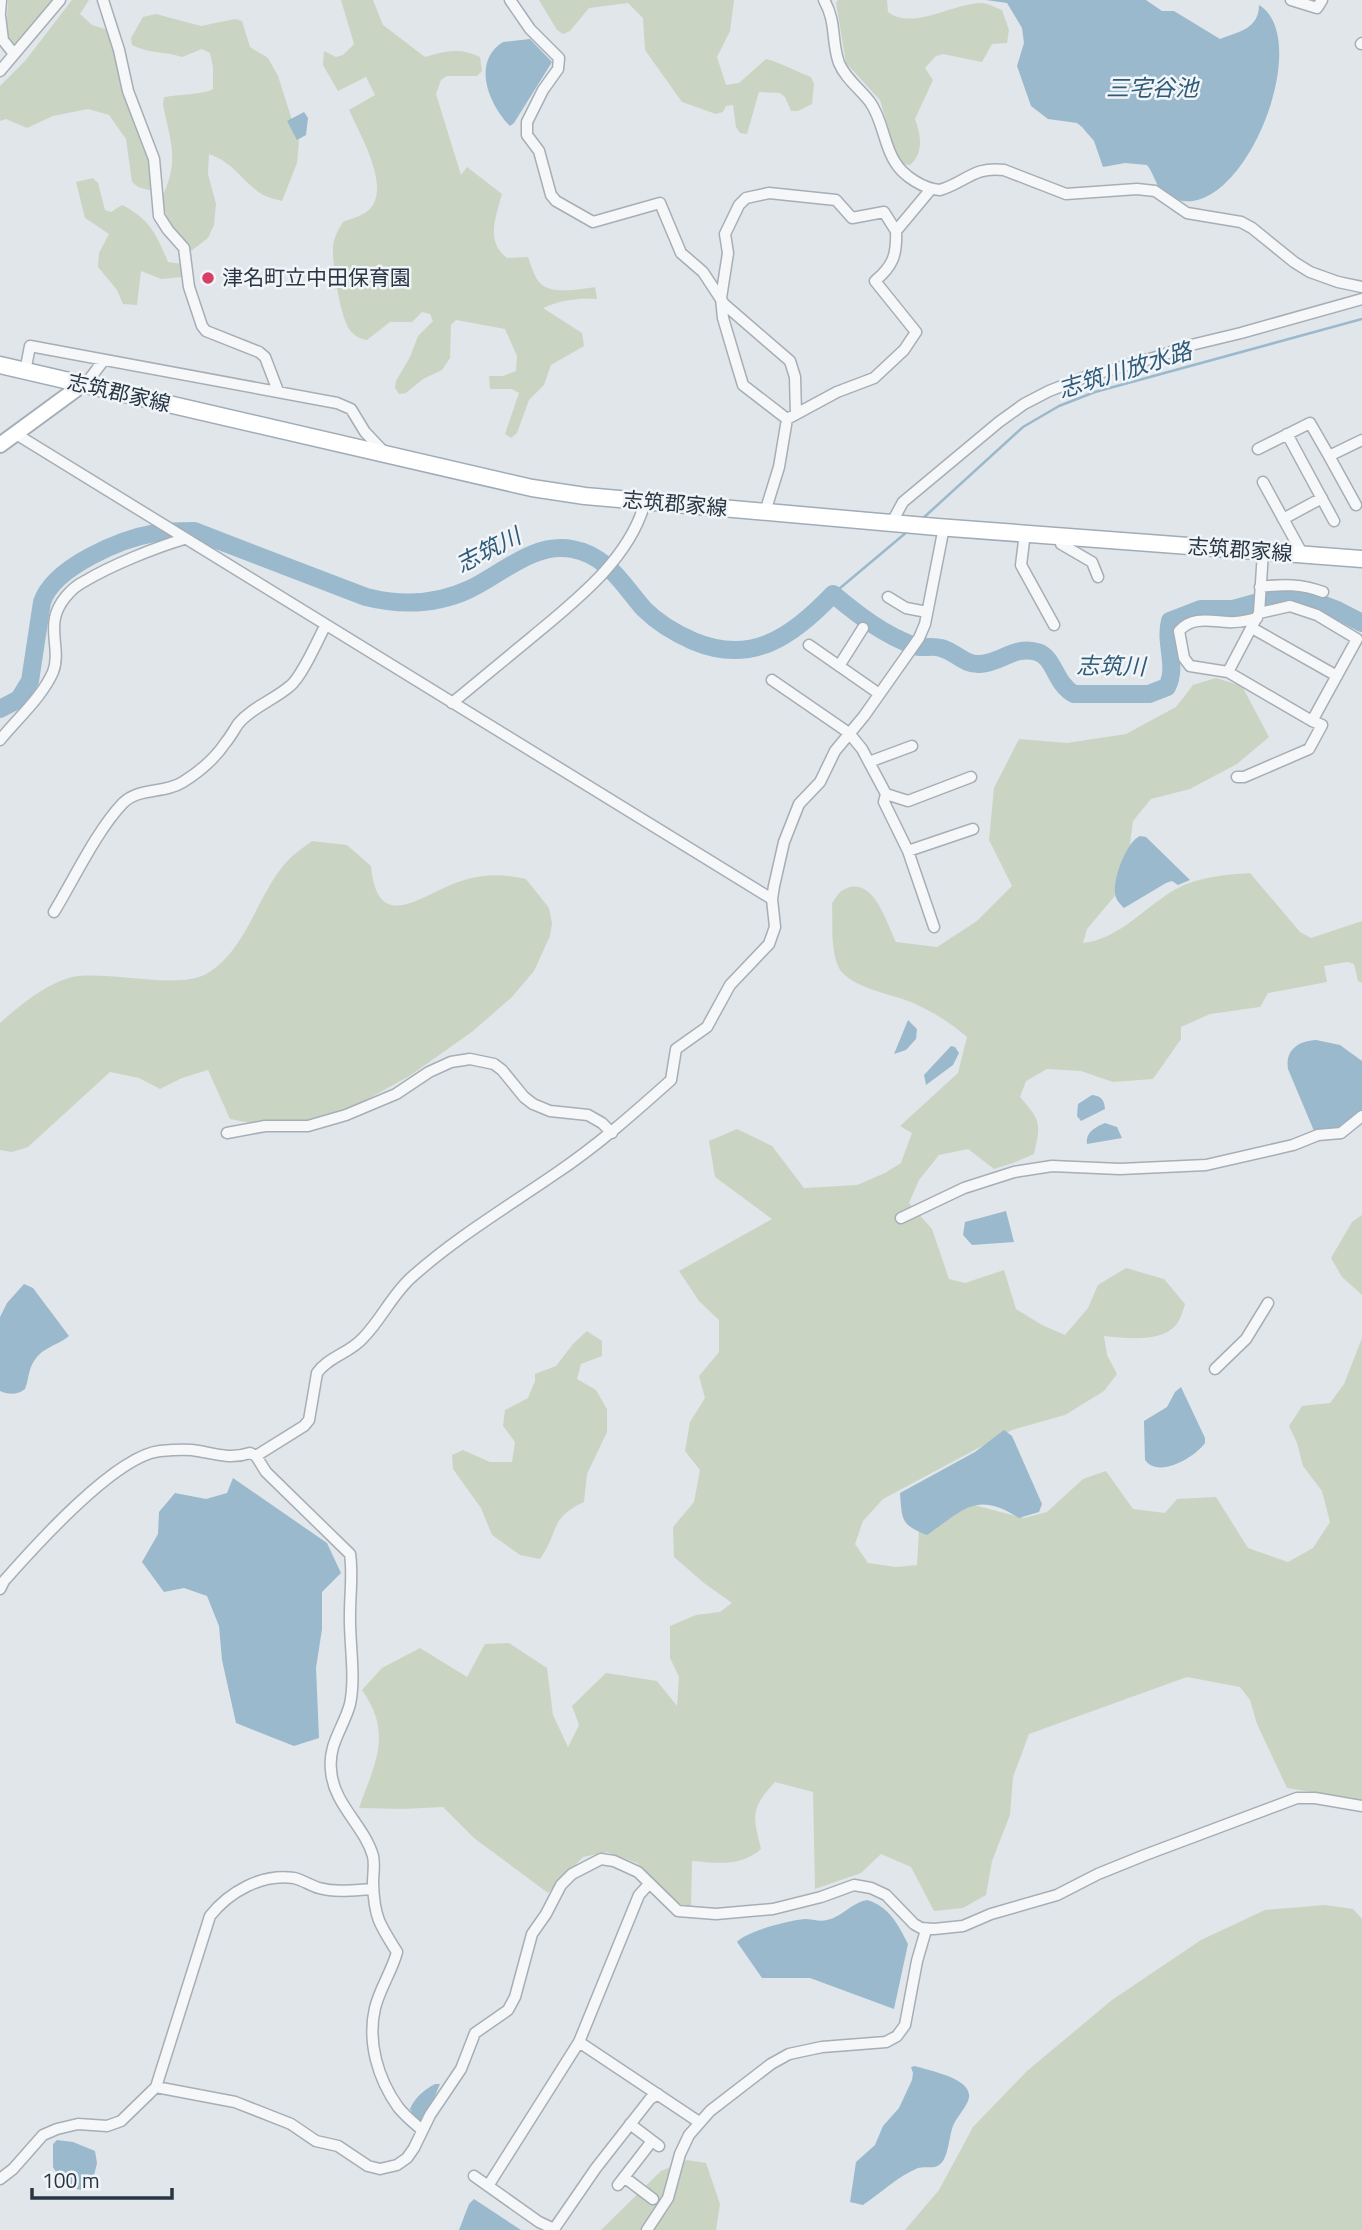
<svg xmlns="http://www.w3.org/2000/svg" width="1362" height="2230" font-family="'Titillium Web','Noto Sans JP',sans-serif">
<style>
.green{fill:#c9d5c2}
.water{fill:#9ab9cd}
.lines{fill:none;stroke-linecap:round;stroke-linejoin:round}
.stream{stroke:#9ab9cd;stroke-width:2.5}
.river{stroke:#9ab9cd;stroke-width:18}
.street-casing{stroke:#a6aeb6;stroke-width:13}
.secondary-casing{stroke:#a6aeb6;stroke-width:18}
.primary-casing{stroke:#a0acb8;stroke-width:19}
.street{stroke:#f5f7f9;stroke-width:10}
.secondary{stroke:#fff;stroke-width:14}
.primary{stroke:#fff;stroke-width:16}
.poi-dot{fill:#d73f69;stroke:#f1f5f8;stroke-width:2.5}
.labels{text-anchor:middle;stroke-width:5;stroke-linejoin:round;paint-order:stroke}
.poi-label{font-size:21px;fill:#283644;stroke:#f1f5f8;text-anchor:start}
.street-label{font-size:21px;fill:#283644;stroke:#f1f5f8}
.water-label{font-size:23px;font-style:italic;fill:#2f5b7b;stroke:#f1f5f8}
</style>
<rect width="100%" height="100%" fill="#e1e6eb"/>
<path class="green" d="M 8,0 L 54,0 L 17,45 L 10,42 L 6,36 Z
M 72,0 L 89,0 L 80,14 L 92,25 L 111,31 L 152,171 L 152,191 L 138,187 L 132,182 L 126,139 L 109,115 L 88,109 L 53,116 L 27,128 L 6,119 L 0,121 L 0,86 L 25,61 Z
M 341,0 L 373,0 L 383,25 L 425,57 C 444,51 461,47 480,57 L 482,71 L 477,76 L 447,76 L 441,80 L 436,94 L 461,175 L 467,167 L 502,194 C 496,217 485,241 507,258 L 528,257 C 531,265 534,277 540,283 C 550,295 582,289 595,287 L 597,299 C 577,298 561,300 543,308 L 582,333 L 584,346 L 551,365 L 544,385 L 529,400 L 517,433 L 511,438 L 505,434 L 519,393 L 512,389 L 490,389 L 489,376 L 503,376 L 516,371 L 517,356 L 505,329 L 456,320 L 451,325 L 450,358 L 442,370 L 423,379 L 406,393 L 399,394 L 395,388 L 396,381 L 410,357 L 418,336 L 433,321 L 430,314 L 422,312 L 412,322 L 390,322 L 367,340 C 360,339 353,335 349,329 C 340,315 332,264 333,247 C 334,237 338,230 343,222 C 349,219 357,218 363,214 C 397,196 360,135 349,110 L 375,95 L 366,77 L 338,91 L 323,65 L 324,51 L 336,57 L 343,55 L 354,44 Z
M 539,0 L 734,0 L 730,31 L 717,57 L 726,85 L 739,83 L 766,59 C 774,60 800,73 811,77 L 814,84 L 812,104 L 798,111 L 791,111 L 785,97 L 780,93 L 759,92 L 747,134 L 740,133 L 736,127 L 733,105 L 726,106 L 723,112 L 716,114 L 682,102 L 645,50 L 643,18 L 628,3 L 589,8 L 570,31 L 563,34 L 557,30 Z
M 838,0 L 887,0 L 888,12 C 912,31 954,3 981,3 C 988,3 996,8 1002,10 L 1009,30 L 1007,43 L 992,44 L 982,62 L 943,54 L 936,56 L 925,68 L 933,80 L 915,119 C 921,134 924,153 910,165 L 903,164 L 897,159 L 880,100 L 846,63 L 836,3 Z
M 156,14 L 201,26 L 235,19 L 242,21 L 250,47 L 268,58 L 278,76 L 299,142 L 297,163 L 282,201 C 275,199 266,197 260,193 C 240,179 234,163 209,154 L 208,174 L 216,204 L 214,225 L 208,238 L 191,251 L 171,228 L 161,199 C 180,161 171,144 163,105 L 164,97 C 176,95 205,94 213,89 L 213,67 L 210,53 L 202,49 L 182,57 C 165,51 149,54 132,45 L 131,38 L 143,17 Z
M 93,178 L 98,183 L 105,210 L 111,212 L 122,205 C 149,218 157,235 168,262 L 182,264 L 185,270 L 182,277 L 161,279 L 141,271 L 137,305 L 123,304 L 117,290 L 98,267 L 99,253 L 109,234 L 85,218 L 76,182 Z
M 1216,678 L 1242,686 L 1269,737 L 1237,764 L 1190,789 L 1151,799 L 1133,821 L 1128,860 L 1114,897 L 1087,929 L 1083,943 C 1118,939 1142,910 1171,892 C 1195,877 1222,875 1250,873 L 1300,932 L 1311,938 L 1362,921 L 1362,983 L 1358,981 L 1354,964 L 1347,962 L 1324,966 L 1327,982 L 1268,993 L 1260,1007 L 1210,1014 L 1181,1027 L 1181,1039 L 1153,1079 L 1113,1082 L 1081,1071 L 1047,1069 L 1026,1081 L 1020,1097 C 1041,1121 1041,1123 1034,1154 L 1013,1163 L 994,1169 L 968,1149 L 939,1155 L 919,1180 L 909,1203 L 932,1229 L 949,1279 L 965,1283 L 1004,1270 L 1016,1309 L 1042,1325 L 1065,1335 L 1088,1308 L 1098,1285 L 1126,1268 L 1164,1279 L 1185,1304 C 1183,1311 1180,1320 1176,1325 C 1161,1343 1126,1338 1104,1336 L 1107,1355 L 1117,1374 L 1104,1391 L 1065,1415 L 1012,1430 L 883,1499 L 863,1521 L 855,1544 L 868,1563 L 896,1567 L 917,1565 L 919,1530 L 941,1518 L 974,1505 L 1024,1518 L 1047,1512 L 1083,1479 L 1106,1471 L 1133,1509 L 1165,1513 L 1177,1499 L 1216,1497 L 1248,1548 L 1288,1562 L 1313,1548 L 1330,1522 L 1322,1491 L 1303,1466 L 1297,1443 L 1289,1426 L 1302,1406 L 1330,1403 L 1344,1384 L 1362,1338 L 1362,1800 L 1287,1788 L 1257,1724 L 1250,1700 L 1240,1687 L 1187,1677 L 1029,1734 L 1013,1777 L 1010,1815 L 992,1861 L 986,1895 L 963,1908 L 934,1911 L 911,1867 L 881,1854 L 861,1873 L 815,1889 L 813,1792 L 775,1782 C 750,1809 753,1816 761,1849 C 741,1867 717,1863 692,1861 L 691,1907 L 677,1903 L 637,1863 L 607,1852 L 583,1857 L 548,1893 L 474,1838 L 443,1807 L 403,1809 L 359,1808 C 375,1763 393,1734 362,1690 L 382,1668 L 420,1648 L 467,1677 L 485,1644 L 509,1643 L 547,1668 L 553,1715 L 568,1747 L 579,1725 L 572,1706 L 606,1673 L 657,1681 L 677,1706 L 679,1677 L 670,1658 L 670,1626 L 696,1615 L 720,1612 L 732,1603 L 704,1583 L 674,1557 L 673,1527 L 694,1502 L 700,1470 L 685,1451 L 690,1422 L 705,1398 L 699,1376 L 719,1352 L 719,1320 L 699,1301 L 679,1271 L 772,1219 L 715,1177 L 709,1141 L 737,1129 L 772,1146 L 804,1188 L 857,1185 L 885,1173 L 901,1163 L 912,1133 L 900,1126 L 958,1073 L 967,1037 C 950,1022 931,1011 911,1002 C 891,994 849,987 839,968 C 830,950 833,923 832,903 C 835,899 839,892 843,890 C 873,873 886,922 896,942 L 937,947 L 977,921 L 1012,886 L 989,840 L 994,788 L 1019,739 L 1067,743 L 1126,734 L 1176,707 L 1193,685 Z
M 312,841 L 347,845 L 371,866 C 378,941 428,888 468,879 C 490,873 504,875 526,879 L 549,908 L 552,923 L 550,936 L 534,971 L 512,997 L 473,1031 L 411,1075 L 328,1121 L 267,1126 L 230,1119 L 208,1070 L 182,1078 L 160,1089 L 139,1078 L 110,1072 L 28,1147 L 12,1152 L 0,1150 L 0,1023 C 19,1006 47,983 72,977 C 107,970 177,990 206,974 C 245,952 256,899 283,866 C 291,856 301,849 312,841 Z
M 1362,1215 L 1362,1295 L 1342,1277 L 1331,1258 L 1352,1222 Z
M 587,1331 L 602,1341 L 602,1356 L 581,1364 L 577,1379 L 596,1390 L 607,1409 L 607,1432 L 587,1474 L 584,1502 C 548,1519 560,1531 540,1559 L 520,1555 L 492,1535 L 481,1508 L 453,1469 L 452,1455 L 463,1450 L 490,1462 L 512,1462 L 515,1442 L 503,1426 L 505,1410 L 528,1398 L 535,1381 L 535,1374 L 556,1366 L 573,1344 Z
M 1325,1905 L 1353,1909 L 1362,1919 L 1362,2230 L 905,2230 L 939,2190 L 973,2127 L 1027,2071 L 1112,2000 L 1201,1940 L 1265,1910 Z
M 687,2160 L 706,2163 L 720,2204 L 716,2230 L 601,2230 L 661,2171 Z"/>
<path class="water" d="M 986,0 L 1146,0 L 1162,11 L 1174,11 L 1220,39 C 1238,32 1259,29 1259,5 C 1318,41 1236,239 1167,195 C 1155,187 1155,175 1147,165 L 1125,163 L 1103,167 L 1094,141 L 1082,127 L 1077,123 L 1048,119 L 1031,106 L 1017,66 L 1024,43 L 1022,28 L 1007,3 Z
M 530,39 L 552,62 L 514,123 L 510,126 C 489,105 471,62 503,42 Z
M 304,112 L 308,118 L 306,135 L 297,140 L 287,121 Z
M 1140,836 L 1146,837 L 1190,880 L 1178,885 L 1172,881 L 1166,883 L 1124,908 C 1120,904 1115,899 1115,893 C 1113,878 1127,841 1140,836 Z
M 908,1020 L 917,1029 L 916,1039 L 906,1050 L 894,1054 Z
M 1316,1040 L 1340,1045 L 1362,1061 L 1362,1109 L 1339,1128 L 1314,1131 L 1288,1069 C 1285,1050 1298,1041 1316,1040 Z
M 951,1046 L 955,1047 L 959,1053 L 953,1065 L 926,1085 L 924,1075 Z
M 1092,1095 C 1101,1096 1104,1099 1105,1109 L 1081,1121 L 1077,1116 L 1078,1104 Z
M 1105,1123 L 1117,1127 L 1122,1138 L 1087,1144 C 1085,1133 1095,1127 1105,1123 Z
M 1006,1211 L 1014,1242 L 972,1245 L 963,1235 L 965,1222 Z
M 24,1284 L 33,1288 L 69,1336 C 56,1347 39,1347 31,1367 C 28,1374 28,1382 25,1389 C 17,1395 9,1395 0,1391 L 0,1317 L 7,1303 Z
M 1181,1387 L 1205,1438 L 1205,1443 C 1195,1457 1159,1479 1145,1460 L 1144,1421 L 1167,1407 L 1175,1392 Z
M 1004,1430 L 1012,1436 L 1042,1504 L 1039,1512 L 1019,1518 C 976,1490 963,1510 927,1535 C 901,1525 902,1520 900,1493 L 975,1452 Z
M 233,1478 L 327,1543 L 341,1573 L 322,1592 L 322,1629 L 316,1668 L 319,1738 L 294,1746 L 236,1723 L 222,1660 L 219,1626 L 207,1596 L 184,1588 L 164,1592 L 142,1562 L 158,1534 L 159,1512 L 175,1493 L 206,1499 L 227,1493 Z
M 867,1900 C 889,1906 899,1926 908,1944 L 894,2009 L 810,1978 L 762,1978 L 737,1942 C 744,1932 790,1920 805,1919 C 812,1919 820,1922 827,1920 C 842,1917 851,1903 867,1900 Z
M 915,2066 C 930,2071 977,2079 968,2101 C 964,2111 955,2118 952,2129 C 949,2138 948,2160 939,2165 C 934,2169 924,2166 918,2168 C 898,2176 881,2193 863,2205 L 850,2202 L 856,2162 L 875,2145 L 883,2126 L 899,2108 L 912,2080 L 913,2073 L 911,2067 Z
M 435,2084 L 440,2084 L 423,2124 L 418,2124 L 410,2109 C 415,2097 424,2090 435,2084 Z
M 57,2140 L 73,2142 L 95,2151 L 97,2163 L 92,2184 L 82,2190 L 65,2187 L 53,2167 L 53,2144 Z
M 474,2199 L 521,2230 L 459,2230 L 469,2204 Z"/>
<g class="lines">
<path class="stream" d="M 921,520 L 1023,427 L 1059,406 L 1095,392 L 1362,319
M 833,594 L 908,531"/>
<path class="river" d="M 0,709 L 19,699 L 30,681 L 42,602 C 54,567 120,539 155,533 C 168,531 181,531 194,531 L 366,597 C 402,606 436,605 470,589 C 503,573 534,542 572,549 C 607,555 623,585 644,609 C 658,623 675,633 693,641 C 752,666 793,636 833,594 C 858,615 884,635 915,646 C 923,649 932,645 941,648 C 956,652 964,665 980,664 C 1002,663 1014,645 1037,652 C 1055,657 1054,683 1074,694 L 1149,694 L 1167,687 C 1178,666 1164,644 1170,621 L 1201,609 L 1233,609 L 1292,593 L 1337,610 L 1362,623"/>
<defs>
<path id="street" d="M 103,0 L 119,50 L 128,91 L 154,159 L 159,216 L 168,230 L 184,248 L 189,287 L 202,326 L 206,331 L 259,352 L 265,357 L 278,391
M 510,0 L 530,29 L 559,58 L 558,69 L 543,90 L 527,122 L 527,135 L 539,151 L 551,195 L 556,201 L 593,222 L 660,203 L 681,253 L 703,272 L 724,304 L 790,361 L 795,377 L 796,414
M 824,0 C 837,23 831,41 839,63 C 845,78 860,89 870,102 C 883,120 884,146 895,162 C 903,176 924,189 940,190 C 966,182 974,166 1004,170 L 1066,194 L 1137,189 L 1155,191 L 1187,213 L 1241,222 L 1252,228 L 1294,262 L 1310,272 L 1338,282 L 1362,287
M 1291,0 L 1317,8 L 1322,0
M 0,13 L 1,0
M 0,16 L 3,40 L 14,54
M 1361,44 L 1362,43
M 0,71 L 60,0
M 25,372 L 30,346 L 337,403 L 351,409 L 365,432 L 384,452
M 84,386 L 104,360
M 787,419 L 743,385 L 736,362 L 723,318 L 721,298 L 728,253 L 725,234 L 739,205 L 746,198 L 769,193 L 836,200 L 852,218 L 884,212 L 896,231
M 16,434 L 772,899
M 1287,434 L 1334,521
M 1258,449 L 1310,423 L 1329,456
M 1263,482 L 1303,555
M 1356,505 L 1329,456 L 1362,440
M 765,512 L 779,467 L 787,419 L 837,392 L 874,378 L 904,350 L 916,332 L 875,281 C 893,266 897,255 896,231 L 931,189
M 1283,519 L 1322,498
M 892,522 L 903,502 L 999,422 L 1024,404 L 1049,391 L 1085,377 L 1160,356 L 1187,346 L 1241,333 L 1362,299
M 1025,533 L 1021,565 L 1054,625
M 1060,536 L 1061,544 L 1092,562 L 1098,577
M 1260,587 C 1283,584 1302,584 1323,592
M 888,597 L 906,608 L 927,612
M 1257,618 C 1248,620 1238,623 1228,622 C 1210,621 1192,616 1179,631 L 1184,658 L 1190,666 L 1228,672 L 1312,721 L 1357,639 L 1317,615 L 1290,606 L 1259,613
M 1252,628 L 1337,676
M 809,645 L 878,693
M 839,666 L 863,628
M 1228,672 L 1259,613 L 1263,552
M 772,680 L 849,733 L 862,749 L 886,794 L 908,801 L 971,777
M 452,703 C 479,681 505,659 532,637 C 575,601 630,559 645,502
M 0,740 C 17,719 42,697 53,672 C 60,654 51,635 55,618 C 58,603 71,588 85,581 C 112,565 154,548 184,539
M 869,762 L 912,746
M 1237,777 L 1244,777 L 1309,749 L 1322,725 L 1312,721
M 886,794 L 884,802 L 908,851 L 973,829
M 908,851 L 934,927
M 54,912 C 74,879 97,830 123,803 C 139,787 164,794 183,782 C 199,772 216,757 226,742 C 231,736 234,730 238,724 C 252,707 274,700 290,686 C 301,678 318,640 325,626
M 227,1133 L 265,1126 L 308,1126 L 346,1115 L 396,1094 L 429,1072 L 451,1062 L 470,1059 L 494,1064 L 502,1070 L 524,1097 L 533,1104 L 550,1111 L 588,1115 L 602,1123 L 612,1133
M 901,1218 L 964,1188 L 1014,1172 L 1052,1166 L 1120,1169 L 1206,1165 L 1293,1145 L 1318,1135 L 1341,1133 L 1362,1116
M 1215,1369 L 1246,1339 L 1268,1303
M 256,1456 L 266,1472 L 350,1554 C 353,1574 350,1593 350,1613 C 349,1642 356,1676 350,1704 C 344,1727 328,1744 331,1770 C 333,1804 364,1825 373,1856 C 375,1864 373,1874 373,1883 C 374,1916 379,1924 397,1952 C 392,1971 380,1988 375,2008 C 367,2042 378,2079 398,2107 C 404,2115 414,2123 422,2130
M 0,1589 L 4,1581 C 34,1547 115,1456 160,1451 C 170,1450 181,1449 192,1450 C 213,1453 229,1460 250,1453 L 256,1456 L 304,1426 L 309,1420 L 317,1373 C 328,1357 350,1353 363,1338 C 382,1319 392,1294 413,1276 C 457,1237 507,1207 555,1174 C 597,1146 634,1113 671,1080 L 676,1049 L 707,1027 L 730,985 L 769,944 L 775,927 L 772,899 L 774,886 L 784,842 L 799,804 L 820,782 L 835,751 L 864,716 L 919,638 L 925,624 L 944,527
M 579,2042 L 699,2122
M 156,2087 L 235,2102 L 291,2124 L 316,2141 L 338,2146 L 368,2166 L 380,2169 L 397,2165 L 407,2158 L 414,2148 L 430,2115 L 461,2069 L 475,2033 L 508,2010 L 515,1997 L 532,1934 L 546,1914 L 561,1885 L 572,1874 L 601,1859 L 614,1861 L 638,1872 L 678,1911 L 716,1914 L 773,1909 L 821,1897 L 854,1885 L 871,1888 L 886,1895 L 914,1924 L 921,1928 L 934,1929 L 963,1926 L 991,1914 L 1057,1895 L 1098,1874 L 1145,1855 L 1297,1798 L 1315,1798 L 1362,1806
M 630,2124 L 659,2146
M 474,2176 L 539,2222 L 554,2229 L 596,2168 L 650,2099 L 658,2094
M 624,2177 L 653,2199
M 0,2179 L 13,2169 L 43,2135 L 57,2129 L 78,2124 L 107,2126 L 121,2121 L 156,2087 L 210,1916 C 229,1892 262,1873 294,1878 C 303,1880 311,1886 319,1888 C 337,1893 355,1890 373,1889
M 618,2185 L 652,2141
M 488,2186 L 579,2042 L 639,1895 L 649,1884
M 647,2230 L 668,2198 L 680,2154 L 689,2135 L 710,2111 L 771,2064 L 789,2054 L 822,2047 L 886,2042 L 897,2036 L 905,2025 L 917,1961 L 926,1930"/>
<path id="secondary" d="M 0,445 L 75,390 L 79,384"/>
<path id="primary" d="M 0,365 L 532,488 L 585,496 L 937,527 L 1362,559"/>
</defs>
<use href="#street" class="street-casing"/>
<use href="#secondary" class="secondary-casing"/>
<use href="#primary" class="primary-casing"/>
<use href="#street" class="street"/>
<use href="#secondary" class="secondary"/>
<use href="#primary" class="primary"/>
</g>
<circle class="poi-dot" cx="208" cy="278" r="7"/>
<g class="labels">
<g class="poi-label">
<text x="222" y="285">津名町立中田保育園</text>
</g>
<g class="street-label">
<text transform="translate(119 393) rotate(13)" y="7">志筑郡家線</text>
<text transform="translate(675 504) rotate(5)" y="7">志筑郡家線</text>
<text transform="translate(1240 550) rotate(4)" y="7">志筑郡家線</text>
</g>
<g class="water-label">
<text x="1152" y="96">三宅谷池</text>
<text transform="translate(1125 370) rotate(-17)" y="8">志筑川放水路</text>
<text transform="translate(488 550) rotate(-27)" y="8">志筑川</text>
<text transform="translate(1111 666) rotate(1)" y="8">志筑川</text>
</g>
</g>
<path d="M32 2188v10h140v-10" fill="none" stroke="#283644" stroke-width="3.5"/>
<text x="42" y="2188" font-size="21" fill="#283644" stroke="#f1f5f8" stroke-width="5" paint-order="stroke">100 m</text>
</svg>
